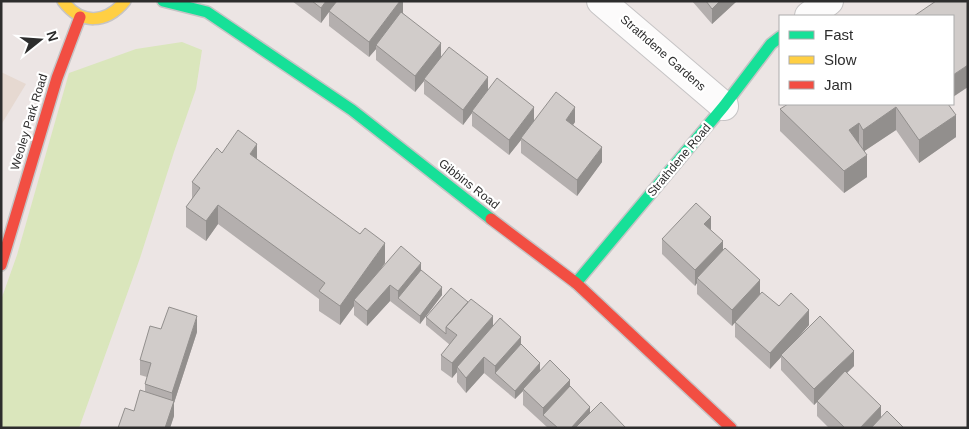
<svg xmlns="http://www.w3.org/2000/svg" width="969" height="429" font-family="Helvetica,sans-serif">
<style>
.education{fill:#e6d9d1}
.green{fill:#dae6bc}
.lines{fill:none;stroke-linecap:round;stroke-linejoin:round}
.street-casing{stroke:#c6c4c5;stroke-width:30}
.fast-casing{stroke:#c6c4c5;stroke-width:14}
.slow-casing{stroke:#c6c4c5;stroke-width:14}
.jam-casing{stroke:#c6c4c5;stroke-width:14}
.street{stroke:#fcfbfb;stroke-width:28}
.fast{stroke:#16e098;stroke-width:11}
.slow{stroke:#ffcf43;stroke-width:11}
.jam{stroke:#f24e42;stroke-width:11}
.wall{fill:#b4afae}
.shaded-wall{fill:#928f8d}
.building{fill:#d1ccca;stroke:#928f8d}
.labels{text-anchor:middle;stroke-width:4.5;stroke-linejoin:round;paint-order:stroke}
.street-label{font-size:12px;fill:#2d2d2d;stroke:#fff}
</style>
<rect width="100%" height="100%" fill="#ece5e4"/>
<path class="education" d="M 1,72 L 26,84 L 1,125 Z"/>
<path class="green" d="M 182,42 L 202,50 L 196,89 L 174,152 L 140,258 L 79,428 L 1,428 L 1,300 L 17,255 L 69,73 L 136,49 Z"/>
<g class="lines">
<defs>
<path id="street" d="M 601,1 L 724,106
M 809,16 L 829,1"/>
<path id="fast" d="M 163,1 L 207,12 L 352,110 L 491,219
M 576,283 L 724,106 L 771,44 L 780,37"/>
<path id="slow" d="M 63,1 C 81,25 106,24 125,1"/>
<path id="jam" d="M 491,219 L 576,283 L 731,428
M 1,265 L 57,78 L 80,17"/>
</defs>
<use href="#street" class="street-casing"/>
<use href="#fast" class="fast-casing"/>
<use href="#slow" class="slow-casing"/>
<use href="#jam" class="jam-casing"/>
<use href="#street" class="street"/>
<use href="#fast" class="fast"/>
<use href="#slow" class="slow"/>
<use href="#jam" class="jam"/>
</g>
<path class="wall" d="M 292,1 L 403,1 L 403,13 L 441,57 L 488,90 L 534,121 L 575,122 L 573,125 L 602,162 L 577,196 L 521,153 L 521,140 L 509,155 L 472,126 L 472,113 L 463,125 L 424,94 L 424,81 L 415,92 L 376,60 L 376,49 L 369,57 L 329,26 L 329,12 L 321,23 Z
M 692,1 L 737,1 L 712,24 Z
M 948,104 L 956,137 L 919,163 L 896,130 L 864,151 L 867,177 L 844,193 L 780,131 L 780,109 Z
M 222,153 L 257,159 L 385,263 L 381,269 L 421,270 L 442,295 L 420,324 L 390,301 L 367,326 L 354,315 L 354,306 L 340,325 L 319,311 L 319,299 L 218,224 L 206,241 L 186,227 L 186,207 L 192,200 L 192,182 Z
M 711,230 L 723,251 L 760,294 L 809,325 L 796,340 L 854,366 L 847,373 L 881,417 L 904,428 L 829,428 L 817,416 L 817,402 L 814,405 L 781,370 L 781,357 L 770,369 L 735,337 L 735,322 L 732,326 L 697,294 L 697,283 L 695,286 L 662,254 L 662,239 Z
M 426,317 L 493,326 L 521,344 L 540,370 L 570,386 L 590,413 L 626,428 L 548,428 L 523,405 L 523,391 L 515,399 L 484,373 L 466,393 L 457,382 L 457,372 L 452,378 L 441,370 L 441,355 L 450,345 L 426,325 Z
M 161,329 L 197,332 L 174,403 L 174,416 L 170,428 L 118,428 L 134,411 L 145,391 L 145,384 L 147,377 L 140,375 L 140,360 Z"/>
<path class="shaded-wall" d="M 326,1 L 337,1 L 321,23 L 321,8 Z
M 400,1 L 403,1 L 403,13 L 378,46 L 376,45 L 376,49 L 369,57 L 369,42 Z
M 720,1 L 737,1 L 712,24 L 712,9 Z
M 441,43 L 441,59 L 424,79 L 424,81 L 415,92 L 415,76 Z
M 968,65 L 968,87 L 953,97 L 953,75 Z
M 488,77 L 488,92 L 472,111 L 472,113 L 463,125 L 463,110 Z
M 534,107 L 534,122 L 521,138 L 521,140 L 509,155 L 509,140 Z
M 575,107 L 575,122 L 566,135 L 566,120 Z
M 896,107 L 896,130 L 863,152 L 863,130 Z
M 956,115 L 956,137 L 919,163 L 919,140 Z
M 859,123 L 859,145 L 849,130 Z
M 257,144 L 257,164 L 250,154 Z
M 602,147 L 602,162 L 577,196 L 577,180 Z
M 867,155 L 867,177 L 844,193 L 844,171 Z
M 218,205 L 218,224 L 206,241 L 206,221 Z
M 711,217 L 711,232 L 704,224 Z
M 723,241 L 723,256 L 697,278 L 697,283 L 695,286 L 695,270 Z
M 385,243 L 385,263 L 357,302 L 354,300 L 354,306 L 340,325 L 340,306 Z
M 421,263 L 421,278 L 398,298 L 398,306 L 398,291 Z
M 760,280 L 760,295 L 732,326 L 732,310 Z
M 390,285 L 390,301 L 367,326 L 367,311 Z
M 442,287 L 442,295 L 420,324 L 420,316 Z
M 809,310 L 809,325 L 782,356 L 781,355 L 781,357 L 770,369 L 770,353 Z
M 197,316 L 197,332 L 174,403 L 174,416 L 170,428 L 165,428 L 172,406 L 172,393 Z
M 493,316 L 493,331 L 457,367 L 457,372 L 452,378 L 452,363 Z
M 521,337 L 521,353 L 495,373 L 495,381 L 495,366 Z
M 854,351 L 854,366 L 814,405 L 814,389 Z
M 484,357 L 484,373 L 466,393 L 466,378 Z
M 540,363 L 540,372 L 523,389 L 523,391 L 515,399 L 515,391 Z
M 570,380 L 570,395 L 543,415 L 543,408 Z
M 881,406 L 881,421 L 874,428 L 860,428 Z
M 590,407 L 590,416 L 578,428 L 571,428 Z"/>
<path class="building" d="M 312,1 L 326,1 L 321,8 Z
M 337,1 L 400,1 L 369,42 L 329,11 Z
M 706,1 L 720,1 L 712,9 Z
M 936,1 L 968,1 L 968,65 L 953,75 L 953,16 L 914,16 Z
M 401,12 L 441,43 L 415,76 L 376,45 Z
M 449,47 L 488,77 L 463,110 L 424,79 Z
M 497,78 L 534,107 L 509,140 L 472,111 Z
M 556,92 L 575,107 L 566,120 L 602,147 L 577,180 L 521,138 Z
M 788,104 L 948,104 L 956,115 L 919,140 L 896,107 L 863,130 L 859,123 L 849,130 L 867,155 L 844,171 L 780,109 Z
M 238,130 L 257,144 L 250,154 L 360,234 L 365,228 L 385,243 L 340,306 L 319,291 L 325,283 L 218,205 L 206,221 L 186,207 L 200,188 L 192,182 L 217,148 L 222,153 Z
M 696,203 L 711,217 L 704,224 L 723,241 L 695,270 L 662,239 Z
M 401,246 L 421,263 L 398,291 L 390,285 L 367,311 L 354,300 Z
M 725,248 L 760,280 L 732,310 L 697,278 Z
M 421,270 L 442,287 L 420,316 L 398,298 Z
M 451,288 L 468,302 L 446,327 L 446,334 L 426,317 Z
M 762,292 L 779,306 L 791,293 L 809,310 L 770,353 L 735,322 Z
M 471,299 L 493,316 L 452,363 L 441,355 L 457,335 L 446,327 Z
M 169,307 L 197,316 L 172,393 L 145,384 L 151,363 L 140,360 L 150,326 L 161,329 Z
M 820,316 L 854,351 L 814,389 L 781,355 Z
M 500,318 L 521,337 L 495,366 L 484,357 L 466,378 L 457,367 Z
M 521,344 L 540,363 L 515,391 L 495,373 Z
M 550,360 L 570,380 L 543,408 L 523,389 Z
M 845,371 L 881,406 L 860,428 L 845,428 L 817,401 Z
M 570,386 L 590,407 L 571,428 L 558,428 L 543,415 Z
M 140,390 L 174,401 L 165,428 L 118,428 L 125,408 L 134,411 Z
M 601,402 L 626,428 L 575,428 Z
M 887,411 L 904,428 L 871,428 Z"/>
<g class="labels">
<g class="street-label">
<text transform="translate(663 53) rotate(41)" y="4">Strathdene Gardens</text>
<text transform="translate(29 122) rotate(-73)" y="4">Weoley Park Road</text>
<text transform="translate(679 160) rotate(-50)" y="4">Strathdene Road</text>
<text transform="translate(469 184) rotate(38)" y="4">Gibbins Road</text>
</g>
</g>
<rect width="969" height="429" fill="none" stroke="#2d2d2d" stroke-width="5"/>
<rect x="779" y="15" width="175" height="90" fill="#ffffff" stroke="#ababab"/>
<rect x="789" y="31" width="25" height="8" fill="#16e098" stroke="#ababab"/>
<text x="824" y="40" font-size="15" fill="#2d2d2d">Fast</text>
<rect x="789" y="56" width="25" height="8" fill="#ffcf43" stroke="#ababab"/>
<text x="824" y="65" font-size="15" fill="#2d2d2d">Slow</text>
<rect x="789" y="81" width="25" height="8" fill="#f24e42" stroke="#ababab"/>
<text x="824" y="90" font-size="15" fill="#2d2d2d">Jam</text>
<g transform="translate(40 40) rotate(73)" stroke="#ffffff" stroke-width="4" paint-order="stroke">
<path d="M0-4L9 19L0 12L-9 19Z" fill="#2d2d2d"/>
<text y="-8" font-size="14" font-weight="bold" text-anchor="middle" fill="#2d2d2d">N</text>
</g>
</svg>
